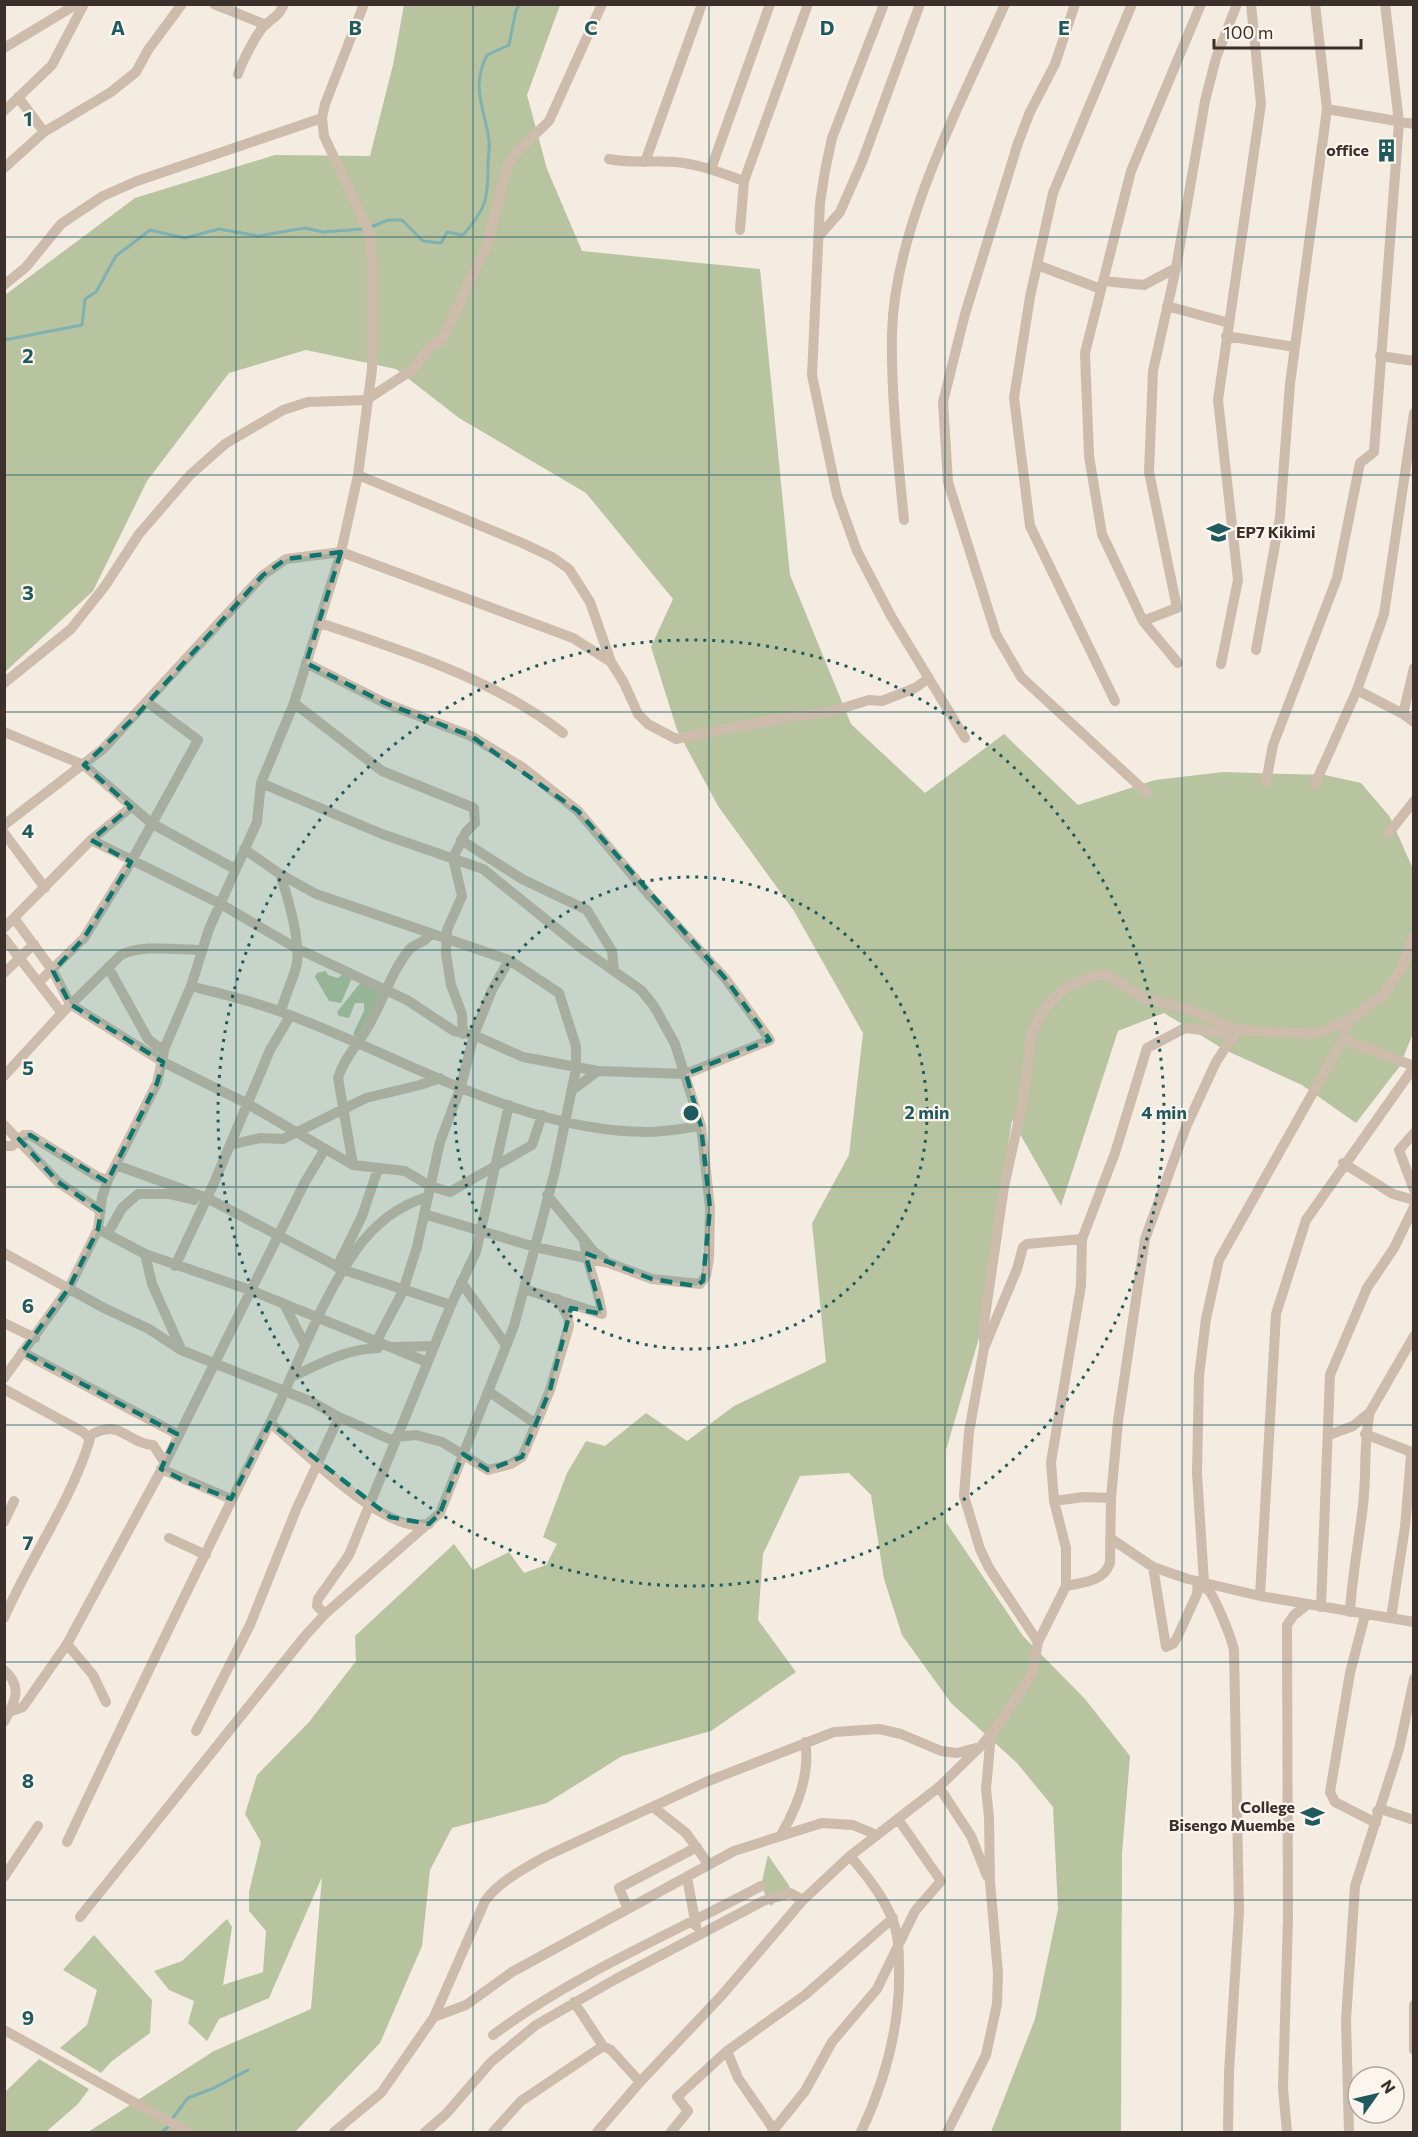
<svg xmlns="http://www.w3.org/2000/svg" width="1418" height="2137" font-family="Commissioner,sans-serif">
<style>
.green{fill:#b8c4a0}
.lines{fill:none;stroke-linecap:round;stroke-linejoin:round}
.stream{stroke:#7fb0b2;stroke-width:3}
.street{stroke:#cdbbac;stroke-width:10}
.marked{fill:#0f766e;fill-opacity:0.2;stroke:#0f766e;stroke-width:4.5;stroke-dasharray:12 8;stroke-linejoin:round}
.grid{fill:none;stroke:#1f5a5e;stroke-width:1.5;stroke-opacity:0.55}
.ring{fill:none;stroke:#1f5a5e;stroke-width:3;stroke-dasharray:3 6}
.labels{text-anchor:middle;stroke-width:4.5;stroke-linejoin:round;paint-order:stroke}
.poi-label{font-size:16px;font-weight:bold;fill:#3b302b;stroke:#fbf5ee;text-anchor:end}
.grid-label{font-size:20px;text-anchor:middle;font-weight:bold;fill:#1f5a5e;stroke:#fbf5ee;stroke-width:4.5;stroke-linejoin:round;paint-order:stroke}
.centre{fill:#1f5a5e;stroke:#fbf5ee;stroke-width:3}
.ring-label{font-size:18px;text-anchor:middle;font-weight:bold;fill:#1f5a5e;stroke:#fbf5ee;stroke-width:4.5;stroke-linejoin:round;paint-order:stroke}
</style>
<rect width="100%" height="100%" fill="#f4ebe1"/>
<path class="green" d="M 404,5 L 560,5 L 527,95 L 547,169 L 582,251 L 760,269 L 790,575 L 851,724 L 925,793 L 1004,734 L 1078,805 L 1155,780 L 1223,772 L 1325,775 L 1361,783 L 1390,817 L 1413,869 L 1413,1033 L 1400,1066 L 1356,1123 L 1302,1085 L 1225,1050 L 1164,1013 L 1118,1031 L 1061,1206 L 1012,1120 L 979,1338 L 946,1450 L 946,1522 L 1023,1636 L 1085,1699 L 1130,1756 L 1122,1854 L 1121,2132 L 991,2132 L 1035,2019 L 1058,1909 L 1053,1807 L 1017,1763 L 951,1703 L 902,1635 L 884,1579 L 871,1495 L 849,1473 L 800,1476 L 763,1554 L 758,1620 L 796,1672 L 711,1731 L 622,1756 L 547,1803 L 452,1828 L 430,1870 L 422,1946 L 380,2043 L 295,2132 L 88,2132 L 214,2051 L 311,2009 L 322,1877 L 269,1998 L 219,2019 L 207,2041 L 188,2023 L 194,2001 L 169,1990 L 154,1971 L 182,1961 L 227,1919 L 232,1927 L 223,1985 L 263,1972 L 266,1931 L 249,1911 L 249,1892 L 261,1842 L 245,1814 L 257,1775 L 309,1722 L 356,1661 L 355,1636 L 454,1544 L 473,1570 L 509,1552 L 524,1573 L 546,1565 L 557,1544 L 543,1537 L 567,1473 L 586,1441 L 605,1446 L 646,1413 L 687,1441 L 734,1406 L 826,1362 L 812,1223 L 849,1155 L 863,1033 L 794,911 L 718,806 L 677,730 L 651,647 L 673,599 L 586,493 L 459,418 L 396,369 L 306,350 L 229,373 L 147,481 L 93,591 L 5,672 L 5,295 L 135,198 L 275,155 L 370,156 L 393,65 Z
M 326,971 L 328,975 L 338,978 L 344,973 L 352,978 L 341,1003 L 329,1001 L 315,977 L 317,973 Z
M 361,982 L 382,993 L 358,1039 L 353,1034 L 364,1011 L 364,1003 L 355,1003 L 349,1018 L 339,1016 L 337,1012 Z
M 768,1855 L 790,1887 L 771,1906 L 761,1886 Z
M 94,1935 L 152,2000 L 150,2033 L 112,2061 L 101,2073 L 60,2048 L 87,2025 L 97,1990 L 63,1970 Z
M 39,2059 L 89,2089 L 78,2104 L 46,2132 L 5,2132 L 5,2092 Z"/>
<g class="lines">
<path class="stream" d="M 371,227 L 388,220 L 402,220 L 423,241 L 441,243 L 447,232 L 463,235 C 487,208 488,198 488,164 C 488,156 490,148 489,141 C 485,107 470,89 487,55 L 509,45 L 516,10 L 520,4
M 4,340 L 82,325 L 85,299 L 96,292 L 116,256 L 150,230 L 185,238 L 219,229 L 258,236 L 305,228 L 323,232 L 364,229
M 172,2119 L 188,2098 L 214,2088 L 248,2070
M 162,2132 L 170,2125"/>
<path class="street" d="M 214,4 L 266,25
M 884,4 L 832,138 L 825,171 L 820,203 L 812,375 L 837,495 L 857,551 L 891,616 L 965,738
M 1075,4 L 1055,64 L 1030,112 L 1018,143 L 965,314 L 943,402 L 948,482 L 996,634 L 1021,677 L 1147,793
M 4,48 L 77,4
M 238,74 C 242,62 256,34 265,25 C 274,17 279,16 284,4
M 18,97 L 44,132
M 1327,109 L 1414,124
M 4,111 L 52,65 L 84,4
M 609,159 C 631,164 653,160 675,162 C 699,164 722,173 744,181
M 645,162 L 702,4
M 4,168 L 44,132 L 111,92 L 136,72 L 148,50 L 182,4
M 711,169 L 770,4
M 740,230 L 744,181 L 808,4
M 819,236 L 840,212 L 862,162 L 920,4
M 1037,265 L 1101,289
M 1103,281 L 1144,285 L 1176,268
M 4,285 L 26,267 L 61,224 L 103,196 L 137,181 L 322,118
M 1167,306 L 1229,323
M 1226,336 L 1295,347
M 1380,356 L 1414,361
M 358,475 L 520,542 L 552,557 L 569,569 L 590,602 L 611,662
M 904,520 C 898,459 891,396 892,334 C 894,227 962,101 1005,4
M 1143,621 L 1177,608 L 1149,472 L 1153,371 L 1176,268 L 1205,101 L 1216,58 L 1237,4
M 320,623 C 403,651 492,678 563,733
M 1256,650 L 1280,517 L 1290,384 L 1327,109 L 1315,4
M 1178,663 L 1143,621 L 1102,534 L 1089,456 L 1085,353 L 1131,171 L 1201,4
M 1221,664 L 1238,580 L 1218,400 L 1261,104 L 1251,4
M 4,683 L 71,629 L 105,586 L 139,534 L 190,475 L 225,444 L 283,410 L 308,402 L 366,400 L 412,370 L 430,347 L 442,340 L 487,245 L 507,167 L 515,154 L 549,121 L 602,4
M 1357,690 L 1403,714 L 1414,722
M 1115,701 L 1030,526 L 1014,398 L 1030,297 L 1053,193 L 1132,4
M 294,703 L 382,771 L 474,808 L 475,823 L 466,832 L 453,858 L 462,896 L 447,930 L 446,954 L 451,985 L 462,1014 L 463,1034
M 1403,714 L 1414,668
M 4,732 L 84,765 L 151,823 L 235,869
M 1266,782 L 1273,745 L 1337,578 L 1360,463 L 1374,452 L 1399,122 L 1385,4
M 261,783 L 382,834 L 483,869 L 581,948 L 641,990 L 654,1006 L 675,1044 L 701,1126 L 710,1208 L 709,1259 L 706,1276 L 700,1284 L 652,1279 L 609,1263 L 535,1247 L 424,1214
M 1315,784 L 1357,690 L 1384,614 L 1414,413
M 4,825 L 103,749 L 263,575 L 286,559 L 341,552 L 573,638 L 611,662 L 624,683 L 638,714 L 648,724 L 676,739 L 776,719 L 830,712 L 869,700 L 882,701 L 915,688 L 929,678
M 4,833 L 45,888
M 1388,834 L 1414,801
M 91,840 L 219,903 L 296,948 L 407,1000 L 454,1031 L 474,1035 L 523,1057 L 598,1071 L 686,1074 L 770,1040 L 725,978 L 650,896 L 578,811 L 522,767 L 471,736 L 385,703 L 306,663
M 461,840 L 522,879 L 587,910 L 612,951 L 614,971
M 280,874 C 288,898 300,937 297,962 C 296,974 284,996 281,1012
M 14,918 L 53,971 L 70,1004 L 163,1062 L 246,1103 L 353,1165 L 405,1171 L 430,1186 L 450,1192 L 532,1145 L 542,1115
M 4,928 L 91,840 L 131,807
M 4,938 L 62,1013
M 108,967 L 148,1039 L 158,1047 L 165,1047
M 4,973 L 34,944
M 40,981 L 84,938 L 131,862 L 198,740 L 147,702
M 191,986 C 217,993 244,999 270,1008 C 391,1049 516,1132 647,1132 C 665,1132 684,1128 701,1126
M 1343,1039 L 1414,1066
M 4,1076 L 62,1013 L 121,955 C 142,944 178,950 202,950
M 571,1091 L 598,1071
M 4,1125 L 58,1182 L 101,1211
M 1414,1133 L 1399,1150 L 1414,1190
M 230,1145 L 260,1138 L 283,1139 L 366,1098 L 420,1085 L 440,1078
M 4,1146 L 12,1146 L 24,1135 L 30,1135 L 98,1177 L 108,1180
M 1343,1163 L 1393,1194 L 1414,1200
M 116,1165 L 207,1198 L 344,1270 L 451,1305
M 353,1165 L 338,1078 C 344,1058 359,1043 369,1025 C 383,1001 391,972 409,950 C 415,942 426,944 430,933
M 547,1195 L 595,1253 L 604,1259
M 98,1229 L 145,1254 L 250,1290 L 427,1362
M 108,1233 L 122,1208 L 138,1194 L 169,1194 L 194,1200
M 4,1253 L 104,1308 L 149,1329 L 181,1350 L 312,1402 L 339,1417 L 394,1441
M 145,1254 L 152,1284 L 181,1349
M 175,1266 L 214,1183 L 270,1050 L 290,1016
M 337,1267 L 362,1216 L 378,1169
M 461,1282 L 506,1345
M 524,1289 L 602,1314 C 599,1288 586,1265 584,1239
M 284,1304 L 304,1343
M 4,1323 L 35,1338
M 394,1347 L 434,1346
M 373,1348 L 403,1291 L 417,1247 L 440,1142 L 461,1086 L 474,1035 L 492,990 L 509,960
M 984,1348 L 984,1323 L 1004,1187 L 1022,1105 L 1032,1032 L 1045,1008 L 1064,989 L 1089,977 L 1105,974 L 1145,998 L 1194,1011 L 1238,1030 L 1314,1034 L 1350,1019 L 1383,995 L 1401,970 L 1414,935
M 22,1352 L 177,1434
M 291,1377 C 320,1364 345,1349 378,1348
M 4,1378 L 69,1288 L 98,1229 L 102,1197 L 108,1180 L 157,1083 L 165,1047 L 191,986 L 209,929 L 257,822 L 261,783 L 294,703 L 341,552 L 358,475 L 372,369 L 372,260 L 369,232 L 324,136 L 322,118 L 325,104 L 364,4
M 4,1389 L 83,1432 L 90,1439 C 71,1502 30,1558 4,1618
M 488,1391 L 536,1424
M 270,1423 C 305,1452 363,1511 405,1523 C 413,1526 421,1525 429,1524
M 1365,1434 L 1409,1451 L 1411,1456 L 1405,1527 L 1391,1618
M 1329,1435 L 1353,1426 L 1370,1412 L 1414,1336
M 89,1436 C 122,1417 125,1443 153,1445 L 165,1463
M 396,1437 L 416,1435 L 442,1442 L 488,1470 L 511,1464 L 522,1457 L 526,1448 L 550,1390 L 569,1326 L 568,1318 L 558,1299
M 161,1469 L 231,1499
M 1054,1501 L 1084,1497 L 1111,1498
M 4,1522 L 14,1501
M 169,1538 L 206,1555
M 1110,1538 L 1153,1567 L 1188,1579 L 1260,1596 L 1414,1622
M 1153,1567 L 1166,1647 L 1173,1644 L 1177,1638 L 1197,1594 L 1198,1582
M 1204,1583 L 1197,1473 L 1199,1376 L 1206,1319 L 1219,1260 L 1343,1039 L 1350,1019
M 1066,1586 C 1084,1582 1103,1582 1110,1563 L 1111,1498 L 1118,1421 L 1145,1239 L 1186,1127 L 1216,1062 L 1237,1030
M 1199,1586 C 1201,1587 1207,1589 1208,1590 C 1215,1596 1232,1640 1234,1650 L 1239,1912 L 1229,2072 L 1228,2132
M 1260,1596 L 1276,1314 L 1306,1220 L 1414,1067
M 1321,1607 L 1330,1375 L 1367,1288 L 1394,1248 L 1414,1207
M 1350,1612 C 1352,1576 1359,1541 1363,1505 C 1367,1474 1363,1443 1370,1412
M 325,1614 L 317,1606 L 318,1599 L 349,1555 L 451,1305 L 476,1252 L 509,1105
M 1365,1615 L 1350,1673 L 1330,1792 L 1335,1802 L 1376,1823
M 1038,1642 L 989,1568 L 980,1549 L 964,1496 L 969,1432 L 984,1348 L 1017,1269 L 1023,1247 L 1027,1244 L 1082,1239
M 67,1644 L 93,1675 L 106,1702
M 4,1670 C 24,1687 14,1703 4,1722
M 9,1712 L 23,1707 L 67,1644 L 165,1463 L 305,1182 L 325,1149
M 196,1731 L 250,1625 L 296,1510 L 339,1417
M 939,1787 L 971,1836 L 987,1876
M 653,1807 L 686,1833 L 709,1865
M 1377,1811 L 1381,1809 L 1414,1820
M 781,1835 C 796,1809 811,1773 805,1742
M 67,1842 C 133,1702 200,1563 269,1425 C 298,1367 318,1304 356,1250 C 374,1225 397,1206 427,1197
M 850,1856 C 866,1875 881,1893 891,1916 C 898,1930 899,1950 899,1965 C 901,2025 886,2079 861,2132
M 4,1877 L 38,1826
M 687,1877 L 696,1926
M 628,1909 L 619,1888 L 697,1847
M 80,1917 L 305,1636 L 325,1614 L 440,1513 L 514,1326 L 555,1171 L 576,1069 L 576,1046 L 559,993 L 509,960 L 316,894 L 280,874 L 244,849
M 574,2002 L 603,2046 L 611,2050 L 640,2082
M 1414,2005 L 1414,2050
M 434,2017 L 466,2005 L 512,1972 L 734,1851 L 822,1823 L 853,1825 L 877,1835
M 4,2030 L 188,2132
M 493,2035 C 575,1974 671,1934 761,1886
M 727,2051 L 738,2078 L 774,2130
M 334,2132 L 381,2093 L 434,2017 L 485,1901 C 500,1881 522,1870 544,1857 L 706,1782 L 834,1732 L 879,1729 L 901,1734 L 941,1751 L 957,1753 L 976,1748
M 425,2132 L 446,2114 L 491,2062 L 536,2025 L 614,1980 L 763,1901 L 790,1893 L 803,1900
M 493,2132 L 521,2101 L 603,2046
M 597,2132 L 640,2082 L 723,1994 L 803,1900 L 850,1856 L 939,1787 L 981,1746 L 999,1724 L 1032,1674 L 1038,1642 L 1066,1586 L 1066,1548 L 1054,1501 L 1051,1462 L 1081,1286 L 1082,1239 L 1115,1153 L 1147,1048 L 1185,1028 L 1234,1034
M 671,2132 L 688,2111 L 677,2097 L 727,2051 L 805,1995 L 893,1918
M 772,2132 L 805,2091 L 832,2042 L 877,1989 L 915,1911 L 941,1881 L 898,1819
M 947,2132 L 986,2055 L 997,2004 L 998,1973 L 990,1882 L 989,1817 L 986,1789 L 991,1734
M 1287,2132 L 1283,2088 L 1288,1918 L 1287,1625 L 1294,1615 L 1308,1604
M 1349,2132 L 1346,2020 L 1355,1886 L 1399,1749 L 1414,1679"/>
</g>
<path class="marked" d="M 341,552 L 306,663 L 385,703 L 471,736 L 578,811 L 725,978 L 770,1040 L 686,1074 L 701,1126 L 710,1208 L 703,1281 L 696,1286 L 652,1279 L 585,1253 L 602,1314 L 571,1308 L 550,1390 L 522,1457 L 488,1470 L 463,1454 L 440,1513 L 429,1524 L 390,1517 L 270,1423 L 231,1499 L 189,1483 L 161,1469 L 177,1434 L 22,1352 L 69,1288 L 98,1229 L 101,1211 L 58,1182 L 19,1139 L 30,1135 L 107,1182 L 157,1083 L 163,1062 L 70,1004 L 53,971 L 84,938 L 131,862 L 91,840 L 131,807 L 84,765 L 135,717 L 263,575 L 286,559 Z"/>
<path class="grid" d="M 236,4 L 236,2132M 473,4 L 473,2132M 709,4 L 709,2132M 945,4 L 945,2132M 1182,4 L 1182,2132M 4,237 L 1414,237M 4,475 L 1414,475M 4,712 L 1414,712M 4,950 L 1414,950M 4,1187 L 1414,1187M 4,1425 L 1414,1425M 4,1662 L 1414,1662M 4,1900 L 1414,1900"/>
<g class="ring">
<circle cx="691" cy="1113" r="236"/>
<circle cx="691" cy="1113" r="473"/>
</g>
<defs>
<symbol id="building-bare" viewBox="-9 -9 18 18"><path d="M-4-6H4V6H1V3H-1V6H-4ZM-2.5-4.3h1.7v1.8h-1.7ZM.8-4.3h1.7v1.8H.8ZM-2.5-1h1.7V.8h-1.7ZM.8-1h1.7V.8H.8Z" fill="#1f5a5e" stroke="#fbf5ee" stroke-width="2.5" paint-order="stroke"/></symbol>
<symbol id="school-bare" viewBox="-9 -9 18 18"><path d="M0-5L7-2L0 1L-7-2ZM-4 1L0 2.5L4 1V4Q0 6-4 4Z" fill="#1f5a5e" stroke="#fbf5ee" stroke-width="2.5" paint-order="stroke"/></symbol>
</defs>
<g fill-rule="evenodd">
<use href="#building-bare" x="1370" y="134" width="33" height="33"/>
<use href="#school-bare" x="1202" y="516" width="33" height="33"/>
<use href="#school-bare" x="1296" y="1800" width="33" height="33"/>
</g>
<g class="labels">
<g class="poi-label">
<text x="1369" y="156">office</text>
<text x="1236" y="538" text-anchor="start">EP7 Kikimi</text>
<text x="1295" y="1813">College<tspan x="1295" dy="18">Bisengo Muembe</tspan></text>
</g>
</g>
<g class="grid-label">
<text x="118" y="35">A</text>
<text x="355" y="35">B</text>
<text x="591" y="35">C</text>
<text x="827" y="35">D</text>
<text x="1064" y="35">E</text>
<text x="28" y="126">1</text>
<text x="28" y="363">2</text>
<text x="28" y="600">3</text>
<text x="28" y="838">4</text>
<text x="28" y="1075">5</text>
<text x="28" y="1313">6</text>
<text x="28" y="1550">7</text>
<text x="28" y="1788">8</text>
<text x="28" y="2025">9</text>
</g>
<circle cx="691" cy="1113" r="9" class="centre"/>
<g class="ring-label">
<text x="927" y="1119">2 min</text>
<text x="1164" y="1119">4 min</text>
</g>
<rect width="1418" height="2137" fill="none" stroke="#3b302b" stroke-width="12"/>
<g transform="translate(1376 2095) rotate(56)"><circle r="28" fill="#fbf5ee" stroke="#aea6a0" stroke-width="1.5"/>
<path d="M0-4.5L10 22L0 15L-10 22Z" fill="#1f5a5e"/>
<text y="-9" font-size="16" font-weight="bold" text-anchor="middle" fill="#3b302b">N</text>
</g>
<path d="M1214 39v9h147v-9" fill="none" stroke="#3b302b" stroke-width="3"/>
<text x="1223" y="39" font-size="18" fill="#3b302b" stroke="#fbf5ee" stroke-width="4.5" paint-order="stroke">100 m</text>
</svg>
